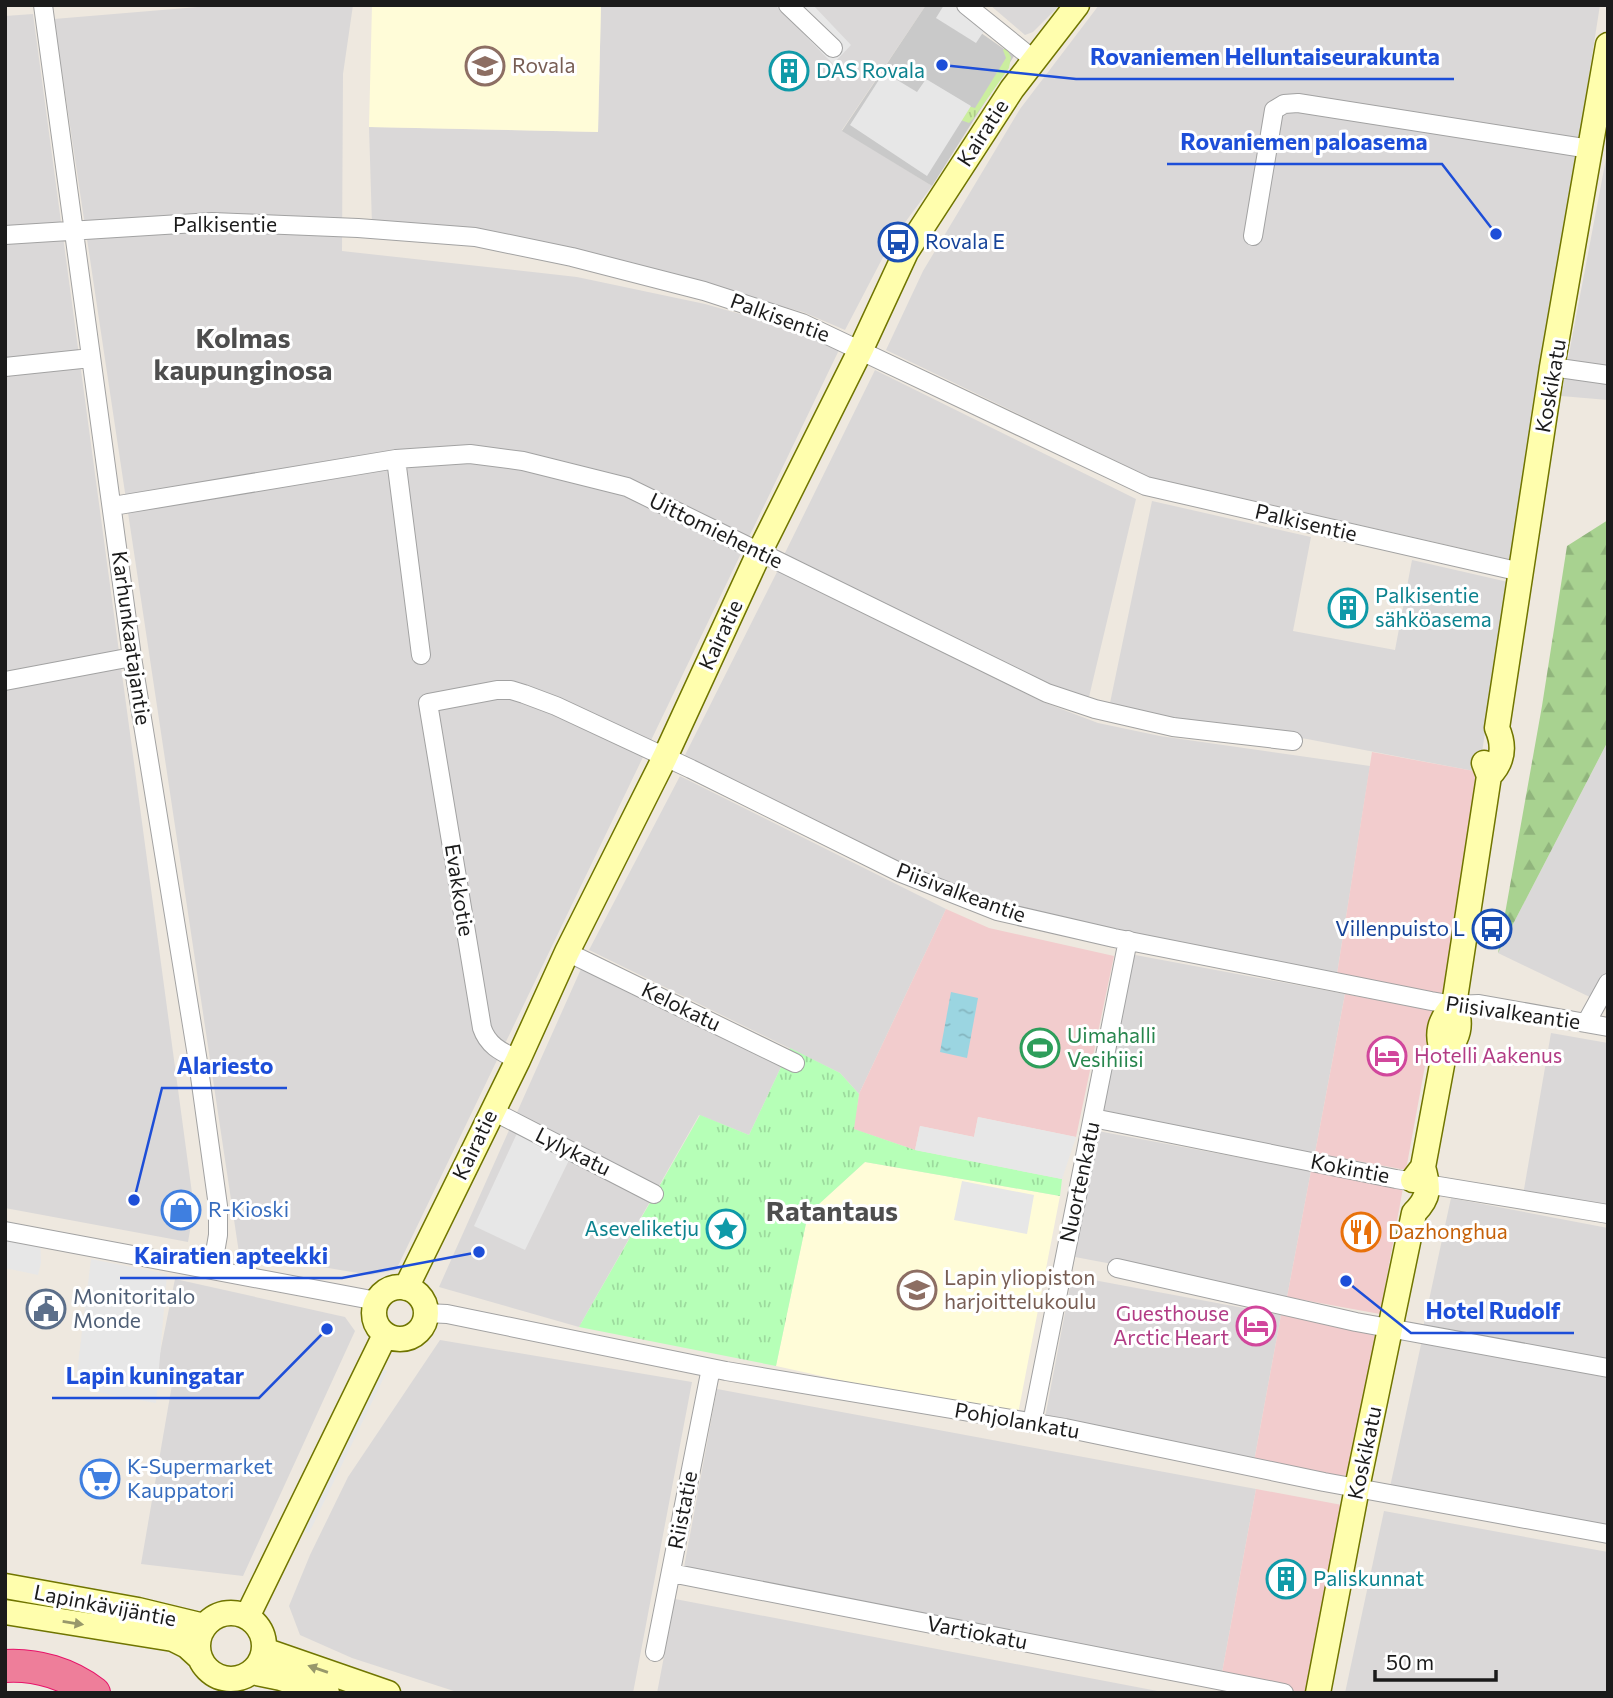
<svg xmlns="http://www.w3.org/2000/svg" width="1613" height="1698" font-family="Commissioner,sans-serif">
<style>
.residential{fill:#dad8d8}
.commercial{fill:#f2cccd}
.education{fill:#fffcd8}
.religious{fill:#c9c9c9}
.grass{fill:url(#grass-tufts)}
.forest{fill:url(#forest-firs)}
.park{fill:url(#park-tufts)}
.parking{fill:#e7e7e7}
.water{fill:url(#water-ripples)}
.lines{fill:none;stroke-linecap:round;stroke-linejoin:round}
.street-casing{stroke:#a2a2a2;stroke-width:20}
.secondary-casing{stroke:#707500;stroke-width:27}
.highway-casing{stroke:#e61369;stroke-width:34}
.street{stroke:#fff;stroke-width:18}
.secondary{stroke:#fffead;stroke-width:24}
.highway{stroke:#ee7e9a;stroke-width:32}
.oneway{fill:#98986b}
.labels{text-anchor:middle;stroke-width:6;stroke-linejoin:round;paint-order:stroke}
.education-label{font-size:21px;fill:#785e54;stroke:#fff;text-anchor:start}
.culture-label{font-size:21px;fill:#0d838f;stroke:#fff;text-anchor:start}
.street-label{font-size:21px;fill:#1b1b1b;stroke:#fff}
.transit-label{font-size:21px;fill:#164399;stroke:#fff;text-anchor:start}
.leisure-label{font-size:21px;fill:#27864d;stroke:#fff;text-anchor:start}
.hotel-label{font-size:21px;fill:#b23c85;stroke:#fff;text-anchor:start}
.shop-label{font-size:21px;fill:#366cbe;stroke:#fff;text-anchor:start}
.food-label{font-size:21px;fill:#c56008;stroke:#fff;text-anchor:start}
.service-label{font-size:21px;fill:#4e5e75;stroke:#fff;text-anchor:start}
.district-label{font-size:28px;font-weight:bold;fill:#4e4e4e;stroke:#fff}
.leader{fill:none;stroke:#1d4ed8;stroke-width:2.5}
.callout-dot{fill:#1d4ed8;stroke:#fff;stroke-width:2.5}
.callout-label{font-size:23px;text-anchor:middle;font-weight:bold;fill:#1d4ed8;stroke:#fff;stroke-width:6;stroke-linejoin:round;paint-order:stroke}
</style>
<defs>
<pattern id="grass-tufts" width="24" height="20" patternUnits="userSpaceOnUse" patternTransform="scale(1.75)"><rect width="24" height="20" fill="#cbee9f"/><path d="M3 7l-1-3M5 7V3M7 7l1-3M15 17l-1-3M17 17v-4M19 17l1-3" fill="none" stroke="#aecc88"/></pattern>
<pattern id="forest-firs" width="22" height="20" patternUnits="userSpaceOnUse" patternTransform="scale(1.75)"><rect width="22" height="20" fill="#a8d290"/><path d="M5 1l3.5 6h-7zM16 11l3.5 6h-7z" fill="#90b47c"/></pattern>
<pattern id="park-tufts" width="24" height="20" patternUnits="userSpaceOnUse" patternTransform="scale(1.75)"><rect width="24" height="20" fill="#b6ffb7"/><path d="M3 7l-1-3M5 7V3M7 7l1-3M15 17l-1-3M17 17v-4M19 17l1-3" fill="none" stroke="#9cda9d"/></pattern>
<pattern id="water-ripples" width="26" height="14" patternUnits="userSpaceOnUse" patternTransform="scale(1.75)"><rect width="26" height="14" fill="#9bd5e1"/><path d="M2 4q2-2 4 0t4 0M15 11q2-2 4 0t4 0" fill="none" stroke="#85b6c0"/></pattern>
</defs>
<rect width="100%" height="100%" fill="#eee8df"/>
<path class="residential" d="M 222,5 L 353,5 L 343,74 L 342,251 L 577,277 L 705,304 L 797,330 L 839,350 L 396,1270 L 370,1275 L 239,1253 L 54,19 Z
M 601,5 L 926,5 L 842,130 L 932,186 L 892,240 L 845,330 L 803,312 L 575,252 L 372,225 L 369,127 L 598,132 Z
M 990,5 L 1060,5 L 1033,32 L 1025,35 Z
M 1099,5 L 1600,5 L 1513,560 L 1149,477 L 886,350 L 923,271 L 1020,109 Z
M 33,14 L 194,1208 L 188,1242 L 5,1208 L 5,16 Z
M 1608,148 L 1608,400 L 1561,396 Z
M 875,370 L 1136,499 L 1089,697 L 1048,685 L 784,555 Z
M 1152,501 L 1311,537 L 1293,631 L 1395,650 L 1412,560 L 1508,582 L 1479,772 L 1307,739 L 1180,720 L 1110,703 Z
M 778,570 L 1043,702 L 1098,723 L 1160,736 L 1370,766 L 1337,974 L 999,909 L 905,871 L 684,757 Z
M 1608,741 L 1608,973 L 1594,999 L 1498,953 Z
M 680,776 L 946,909 L 859,1094 L 840,1073 L 589,950 Z
M 1130,954 L 1345,994 L 1315,1153 L 1100,1113 Z
M 581,969 L 782,1065 L 749,1135 L 699,1115 L 579,1327 L 439,1287 Z
M 1551,1033 L 1608,1043 L 1608,1211 L 1523,1195 Z
M 1098,1131 L 1311,1171 L 1287,1297 L 1075,1257 Z
M 1451,1198 L 1608,1228 L 1608,1365 L 1423,1328 Z
M 1072,1276 L 1281,1315 L 1253,1467 L 1043,1428 Z
M 175,1279 L 345,1317 L 355,1331 L 243,1576 L 141,1564 L 173,1379 L 155,1378 Z
M 440,1340 L 692,1382 L 633,1693 L 460,1693 L 352,1658 L 300,1635 L 289,1606 L 310,1555 L 348,1477 Z
M 1422,1340 L 1608,1378 L 1608,1537 L 1388,1496 Z
M 717,1389 L 1256,1489 L 1221,1678 L 682,1578 Z
M 1384,1511 L 1608,1552 L 1608,1693 L 1345,1693 Z
M 675,1599 L 1168,1693 L 657,1693 Z"/>
<path class="commercial" d="M 1372,752 L 1479,772 L 1444,995 L 1337,974 Z
M 946,909 L 989,928 L 1114,956 L 1076,1137 L 978,1117 L 974,1137 L 920,1126 L 915,1150 L 853,1129 L 859,1094 Z
M 1345,994 L 1435,1011 L 1406,1170 L 1315,1153 Z
M 1311,1171 L 1403,1188 L 1380,1314 L 1287,1297 Z
M 1281,1315 L 1376,1333 L 1347,1485 L 1253,1467 Z
M 1256,1489 L 1342,1505 L 1307,1693 L 1221,1678 Z"/>
<path class="education" d="M 372,5 L 601,5 L 598,132 L 369,127 Z
M 865,1162 L 1060,1196 L 1017,1419 L 776,1366 L 808,1214 Z"/>
<path class="religious" d="M 926,5 L 941,5 L 1014,56 L 932,186 L 842,131 Z"/>
<path class="grass" d="M 1006,47 L 1011,57 L 1009,68 L 973,119 L 969,123 L 947,115 L 957,103 L 975,108 L 1006,58 L 1003,50 Z"/>
<path class="forest" d="M 1608,520 L 1608,741 L 1498,953 L 1542,706 L 1567,546 Z"/>
<path class="park" d="M 790,1048 L 840,1073 L 859,1094 L 854,1129 L 915,1150 L 1062,1179 L 1060,1196 L 865,1162 L 808,1214 L 776,1366 L 579,1327 L 700,1115 L 749,1135 Z"/>
<path class="parking" d="M 778,5 L 813,5 L 851,45 L 833,64 L 777,7 Z
M 944,5 L 952,5 L 986,28 L 976,43 L 936,18 Z
M 884,72 L 917,92 L 926,79 L 971,106 L 927,176 L 850,125 Z
M 978,1117 L 1076,1137 L 1062,1179 L 915,1150 L 920,1126 L 974,1137 Z
M 519,1129 L 571,1156 L 525,1250 L 474,1226 Z
M 962,1181 L 1034,1195 L 1027,1234 L 954,1220 Z
M 5,1226 L 40,1233 L 41,1263 L 38,1275 L 5,1268 Z
M 91,1259 L 167,1274 L 156,1403 L 75,1388 Z
M 378,1367 L 387,1371 L 309,1533 L 300,1529 Z"/>
<path class="water" d="M 951,992 L 978,998 L 967,1058 L 940,1052 Z"/>
<g class="lines">
<defs>
<path id="street" d="M 43,5 L 132,657 L 198,1062 L 218,1206 L 218,1235 L 212,1270
M 788,5 L 833,48
M 966,5 L 1033,59
M 5,235 L 212,222 L 358,228 L 475,237 L 572,257 L 704,291 L 802,323 L 1146,486 L 1521,572
M 1253,236 L 1274,110 L 1284,104 L 1298,103 L 1590,149
M 5,367 L 91,358
M 1552,367 L 1608,375
M 396,459 L 421,655
M 113,506 L 396,459 L 470,454 L 523,461 L 627,487 L 1047,693 L 1095,709 L 1173,727 L 1293,741
M 5,681 L 132,657
M 567,952 L 795,1063
M 1586,1023 L 1608,983
M 518,1060 C 502,1052 488,1046 482,1028 L 428,703 L 497,690 L 511,690 L 524,694 L 556,706 L 691,769 L 901,873 L 997,911 L 1114,938 L 1431,1001 L 1454,1005 L 1479,1004 L 1608,1027
M 493,1111 L 654,1194
M 1093,1118 L 1396,1179 L 1608,1214
M 5,1231 L 377,1301
M 1117,1268 L 1356,1322 L 1608,1368
M 426,1313 L 447,1314 L 726,1371 L 1065,1428 L 1324,1482 L 1608,1534
M 1032,1423 L 1128,940
M 671,1573 L 1284,1693
M 655,1652 L 711,1368"/>
<path id="secondary" d="M 1489,776 C 1503,762 1505,746 1497,728 L 1552,367 L 1608,45
M 1444,1054 C 1435,1035 1439,1020 1454,1005
M 1413,1180 L 1423,1167 L 1444,1054 C 1459,1039 1463,1024 1454,1005 L 1489,776 L 1484,763
M374 1313a26 26 0 1 1 52 0a26 26 0 1 1-52 0Z
M 406,1288 L 518,1060 L 567,952 L 665,757 L 759,553 L 861,349 L 906,252 L 1012,89 L 1077,5
M 5,1586 L 138,1610 L 204,1626
M 5,1612 L 173,1639 L 187,1646 L 199,1657
M198 1646a33 33 0 1 1 66 0a33 33 0 1 1-66 0Z
M 247,1617 L 385,1335
M 264,1650 L 388,1693
M 252,1672 L 281,1678 L 327,1693
M 1318,1693 L 1357,1488 L 1414,1213 C 1430,1197 1429,1188 1423,1167"/>
<path id="highway" d="M 5,1666 C 37,1664 69,1674 94,1693"/>
</defs>
<use href="#street" class="street-casing"/>
<use href="#secondary" class="secondary-casing"/>
<use href="#highway" class="highway-casing"/>
<use href="#street" class="street"/>
<use href="#secondary" class="secondary"/>
<use href="#highway" class="highway"/>
</g>
<defs><path id="oneway-solid" d="M-6-.8H1V-3.2L6.5 0L1 3.2V.8H-6Z" transform="scale(1.75)"/></defs>
<g class="oneway">
<use href="#oneway-solid" transform="translate(73 1623) rotate(9)"/>
<use href="#oneway-solid" transform="translate(318 1669) rotate(-161)"/>
</g>
<defs>
<symbol id="school-ring" viewBox="-11 -11 22 22"><circle r="9.5" fill="#fff" stroke="#8d6e63" stroke-width="1.5"/><path d="M0-5L7-2L0 1L-7-2ZM-4 1L0 2.5L4 1V4Q0 6-4 4Z" fill="#8d6e63"/></symbol>
<symbol id="building-ring" viewBox="-11 -11 22 22"><circle r="9.5" fill="#fff" stroke="#0f9aa8" stroke-width="1.5"/><path d="M-4-6H4V6H1V3H-1V6H-4ZM-2.5-4.3h1.7v1.8h-1.7ZM.8-4.3h1.7v1.8H.8ZM-2.5-1h1.7V.8h-1.7ZM.8-1h1.7V.8H.8Z" fill="#0f9aa8"/></symbol>
<symbol id="bus-ring" viewBox="-11 -11 22 22"><circle r="9.5" fill="#fff" stroke="#1a4fb4" stroke-width="1.5"/><path d="M-5-6H5V4H4V6H2V4H-2V6H-4V4H-5ZM-3.5-4V0h7V-4ZM-3.5 1.2v1.5H-2V1.2ZM2 1.2v1.5H3.5V1.2Z" fill="#1a4fb4"/></symbol>
<symbol id="stadium-ring" viewBox="-11 -11 22 22"><circle r="9.5" fill="#fff" stroke="#2e9e5b" stroke-width="1.5"/><path d="M0-5a6.5 5 0 1 0 0 10a6.5 5 0 1 0 0-10ZM-3.5-1.8h7v3.6h-7Z" fill="#2e9e5b"/></symbol>
<symbol id="hotel-ring" viewBox="-11 -11 22 22"><circle r="9.5" fill="#fff" stroke="#d1479c" stroke-width="1.5"/><path d="M-6-4.5h1.5V1H6V5H4.5V3h-9V5H-6ZM-4 0a1.8 1.8 0 1 1 3.6 0ZM.5 0V-2.5h3Q6-2.5 6 0Z" fill="#d1479c"/></symbol>
<symbol id="shop-ring" viewBox="-11 -11 22 22"><circle r="9.5" fill="#fff" stroke="#3f7fe0" stroke-width="1.5"/><path d="M-5-2.5h2.3a2.7 3.5 0 0 1 5.4 0H5L5.5 6h-11ZM-1.5-2.5h3a1.5 2.3 0 0 0-3 0Z" fill="#3f7fe0"/></symbol>
<symbol id="sight-ring" viewBox="-11 -11 22 22"><circle r="9.5" fill="#fff" stroke="#0f9aa8" stroke-width="1.5"/><path d="M0-6L1.8-2.2L6-1.7L2.9 1.2L3.7 5.4L0 3.3L-3.7 5.4L-2.9 1.2L-6-1.7L-1.8-2.2Z" fill="#0f9aa8"/></symbol>
<symbol id="restaurant-ring" viewBox="-11 -11 22 22"><circle r="9.5" fill="#fff" stroke="#e8710a" stroke-width="1.5"/><path d="M-5-6h1v4h1v-4h1v4h1v-4h1v5L-1.5 .5V6h-2V.5L-5-1ZM5-6V6H3V1.5H1.5Q1.5-4 5-6Z" fill="#e8710a"/></symbol>
<symbol id="civic-ring" viewBox="-11 -11 22 22"><circle r="9.5" fill="#fff" stroke="#5c6f8a" stroke-width="1.5"/><path d="M-.6-6.5H3V-4.5H.6V-3L4-1V1h2V6H-6V1h2V-1L-.6-3ZM-1.2 2.5V6h2.4V2.5Z" fill="#5c6f8a"/></symbol>
<symbol id="supermarket-ring" viewBox="-11 -11 22 22"><circle r="9.5" fill="#fff" stroke="#3f7fe0" stroke-width="1.5"/><path d="M-6-5.5h2.5l.6 2H6L4.5 2H-2.5L-4.4-4H-6ZM-1.5 3.2a1.3 1.3 0 1 0 .1 0ZM3 3.2a1.3 1.3 0 1 0 .1 0Z" fill="#3f7fe0"/></symbol>
</defs>
<g fill-rule="evenodd">
<use href="#school-ring" x="463" y="44" width="44" height="44"/>
<use href="#building-ring" x="767" y="49" width="44" height="44"/>
<use href="#bus-ring" x="876" y="220" width="44" height="44"/>
<use href="#building-ring" x="1326" y="586" width="44" height="44"/>
<use href="#bus-ring" x="1470" y="907" width="44" height="44"/>
<use href="#stadium-ring" x="1018" y="1026" width="44" height="44"/>
<use href="#hotel-ring" x="1365" y="1034" width="44" height="44"/>
<use href="#shop-ring" x="159" y="1188" width="44" height="44"/>
<use href="#sight-ring" x="704" y="1207" width="44" height="44"/>
<use href="#restaurant-ring" x="1339" y="1210" width="44" height="44"/>
<use href="#school-ring" x="895" y="1268" width="44" height="44"/>
<use href="#civic-ring" x="24" y="1287" width="44" height="44"/>
<use href="#hotel-ring" x="1234" y="1304" width="44" height="44"/>
<use href="#supermarket-ring" x="78" y="1457" width="44" height="44"/>
<use href="#building-ring" x="1264" y="1557" width="44" height="44"/>
</g>
<g class="labels">
<g class="education-label">
<text x="512" y="73">Rovala</text>
<text x="944" y="1285">Lapin yliopiston<tspan x="944" dy="24">harjoittelukoulu</tspan></text>
</g>
<g class="culture-label">
<text x="816" y="78">DAS Rovala</text>
<text x="1375" y="603">Palkisentie<tspan x="1375" dy="24">sähköasema</tspan></text>
<text x="699" y="1236" text-anchor="end">Aseveliketju</text>
<text x="1313" y="1586">Paliskunnat</text>
</g>
<g class="street-label">
<text transform="translate(983 133) rotate(-57)" y="7">Kairatie</text>
<text x="225" y="232">Palkisentie</text>
<text transform="translate(780 318) rotate(20)" y="7">Palkisentie</text>
<text transform="translate(1551 386) rotate(-80)" y="7">Koskikatu</text>
<text transform="translate(1306 523) rotate(13)" y="7">Palkisentie</text>
<text transform="translate(716 531) rotate(26)" y="7">Uittomiehentie</text>
<text transform="translate(721 635) rotate(-65)" y="7">Kairatie</text>
<text transform="translate(131 638) rotate(82)" y="7">Karhunkaatajantie</text>
<text transform="translate(459 890) rotate(81)" y="7">Evakkotie</text>
<text transform="translate(961 893) rotate(20)" y="7">Piisivalkeantie</text>
<text transform="translate(681 1007) rotate(26)" y="7">Kelokatu</text>
<text transform="translate(1513 1013) rotate(8)" y="7">Piisivalkeantie</text>
<text transform="translate(475 1145) rotate(-64)" y="7">Kairatie</text>
<text transform="translate(573 1152) rotate(27)" y="7">Lylykatu</text>
<text transform="translate(1350 1169) rotate(11)" y="7">Kokintie</text>
<text transform="translate(1080 1182) rotate(-78)" y="7">Nuortenkatu</text>
<text transform="translate(1017 1421) rotate(10)" y="7">Pohjolankatu</text>
<text transform="translate(1365 1453) rotate(-78)" y="7">Koskikatu</text>
<text transform="translate(683 1510) rotate(-79)" y="7">Riistatie</text>
<text transform="translate(105 1606) rotate(11)" y="7">Lapinkävijäntie</text>
<text transform="translate(977 1633) rotate(11)" y="7">Vartiokatu</text>
</g>
<g class="transit-label">
<text x="925" y="249">Rovala E</text>
<text x="1465" y="936" text-anchor="end">Villenpuisto L</text>
</g>
<g class="leisure-label">
<text x="1067" y="1043">Uimahalli<tspan x="1067" dy="24">Vesihiisi</tspan></text>
</g>
<g class="hotel-label">
<text x="1414" y="1063">Hotelli Aakenus</text>
<text x="1229" y="1321" text-anchor="end">Guesthouse<tspan x="1229" dy="24">Arctic Heart</tspan></text>
</g>
<g class="shop-label">
<text x="208" y="1217">R-Kioski</text>
<text x="127" y="1474">K-Supermarket<tspan x="127" dy="24">Kauppatori</tspan></text>
</g>
<g class="food-label">
<text x="1388" y="1239">Dazhonghua</text>
</g>
<g class="service-label">
<text x="73" y="1304">Monitoritalo<tspan x="73" dy="24">Monde</tspan></text>
</g>
<g class="district-label">
<text x="243" y="348">Kolmas<tspan x="243" dy="32">kaupunginosa</tspan></text>
<text x="832" y="1221">Ratantaus</text>
</g>
</g>
<path class="leader" d="M942 65L1076 79H1454M1496 234L1442 164H1167M134 1200L162 1088H287M479 1252L342 1278H120M1346 1281L1411 1333H1574M327 1329L259 1398H52"/>
<g class="callout-dot">
<circle cx="942" cy="65" r="7"/>
<circle cx="1496" cy="234" r="7"/>
<circle cx="134" cy="1200" r="7"/>
<circle cx="479" cy="1252" r="7"/>
<circle cx="1346" cy="1281" r="7"/>
<circle cx="327" cy="1329" r="7"/>
</g>
<g class="callout-label">
<text x="1265" y="65">Rovaniemen Helluntaiseurakunta</text>
<text x="1304" y="150">Rovaniemen paloasema</text>
<text x="225" y="1074">Alariesto</text>
<text x="231" y="1264">Kairatien apteekki</text>
<text x="1493" y="1319">Hotel Rudolf</text>
<text x="155" y="1384">Lapin kuningatar</text>
</g>
<rect width="1613" height="1698" fill="none" stroke="#1b1b1b" stroke-width="14"/>
<path d="M1375 1670v10h121v-10" fill="none" stroke="#1b1b1b" stroke-width="3.5"/>
<text x="1386" y="1670" font-size="21" fill="#1b1b1b" stroke="#ffffff" stroke-width="5" paint-order="stroke">50 m</text>
</svg>
